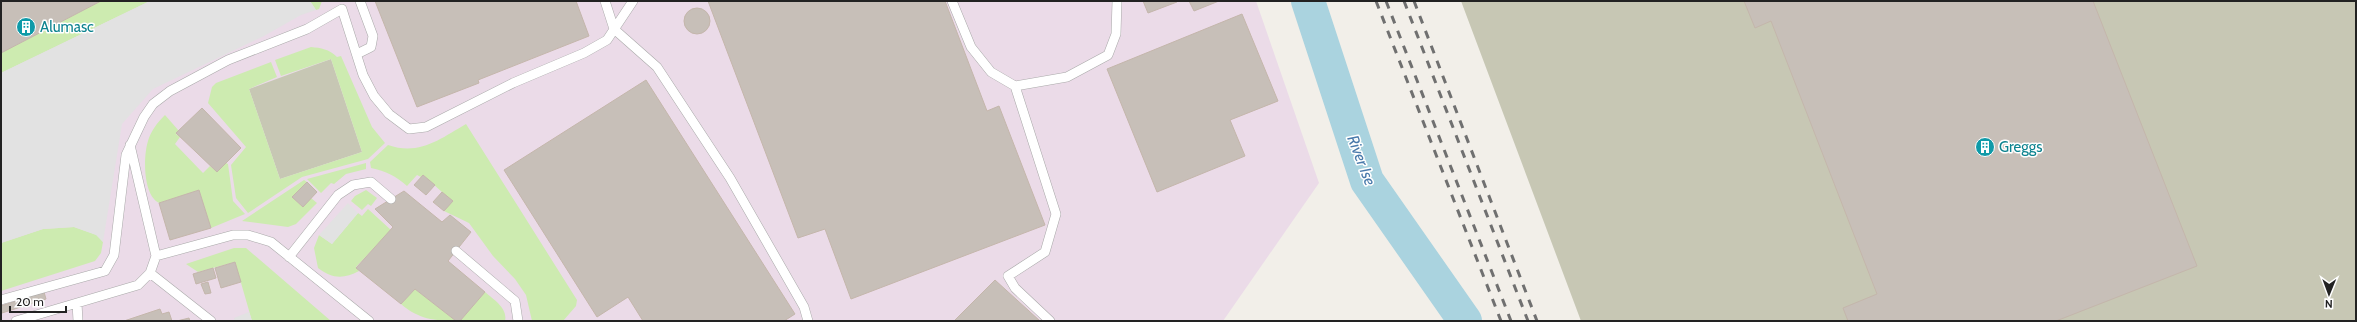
<svg xmlns="http://www.w3.org/2000/svg" width="2357" height="322" font-family="Cabin,sans-serif">
<style>
.industrial{fill:#ebdbe8}
.construction{fill:#c7c7b4}
.grass{fill:#cdebb0}
.parking{fill:#e2e2e2}
.lines{fill:none;stroke-linecap:round;stroke-linejoin:round}
.river{stroke:#aad3df;stroke-width:34}
.building{fill:#c7bfb8;stroke:#c4b6ab}
.service-casing{stroke:#a9a9a9;stroke-width:10}
.service{stroke:#fff;stroke-width:9}
.rail{stroke:#707070;stroke-width:3;stroke-dasharray:8 8;stroke-linecap:butt}
.labels{text-anchor:middle;stroke-width:3;stroke-linejoin:round;paint-order:stroke}
.culture-label{font-size:15px;fill:#0d838f;stroke:#fff;text-anchor:start}
.water-label{font-size:16px;font-style:italic;fill:#4a7aab;stroke:#fff}
</style>
<rect width="100%" height="100%" fill="#f2efe9"/>
<path class="industrial" d="M 101,1 L 1256,1 L 1319,183 L 1223,321 L 1,321 L 1,53 Z"/>
<path class="construction" d="M 1461,1 L 2356,1 L 2356,321 L 1581,321 Z
M 331,59 L 362,152 L 280,179 L 249,89 Z"/>
<path class="grass" d="M 101,1 L 150,1 L 1,73 L 1,53 Z
M 310,1 L 322,1 L 319,9 L 316,10 Z
M 311,47 C 321,48 329,49 337,57 L 341,56 L 372,127 L 385,143 L 368,159 L 302,177 L 248,213 L 236,198 L 231,165 L 246,147 L 208,103 L 212,87 L 216,83 L 271,62 L 277,77 L 249,89 L 280,179 L 362,152 L 331,59 L 281,76 L 275,60 Z
M 165,115 L 179,131 L 176,134 L 180,137 L 175,144 L 203,173 L 210,166 L 217,172 L 226,163 L 228,164 L 233,201 L 245,214 L 211,228 L 199,190 L 159,203 C 143,195 143,157 148,141 C 151,131 157,123 165,115 Z
M 466,124 L 577,300 L 576,306 L 563,321 L 532,321 L 526,295 L 515,279 L 493,256 L 469,223 L 444,211 L 452,201 L 423,175 L 421,177 L 417,175 L 407,186 C 396,176 386,171 371,168 L 370,162 L 388,145 C 419,156 440,139 466,124 Z
M 366,163 L 366,169 L 346,174 L 334,184 L 331,183 L 321,193 L 307,179 Z
M 304,180 L 307,182 L 292,197 L 303,207 L 311,198 L 317,203 L 296,224 L 288,227 L 242,221 Z
M 366,190 L 377,198 L 371,206 L 368,204 L 362,210 L 351,201 L 355,196 Z
M 368,209 L 391,230 L 356,267 L 359,271 C 344,279 332,279 318,268 L 314,248 L 319,235 L 332,244 L 358,213 L 362,216 Z
M 74,227 L 97,235 L 103,242 L 101,253 L 95,261 L 1,291 L 1,243 L 43,229 Z
M 234,248 L 246,248 L 331,321 L 252,321 L 235,262 L 198,272 L 186,264 Z
M 415,289 L 456,321 C 435,321 418,319 401,304 Z
M 485,292 C 494,300 508,308 505,321 L 460,321 Z"/>
<path class="parking" d="M 150,1 L 310,1 L 316,10 L 301,15 L 264,36 L 153,89 L 122,124 L 103,242 L 96,235 L 74,227 L 43,229 L 1,243 L 1,73 Z
M 348,203 L 358,213 L 332,244 L 319,235 Z
M 249,312 L 252,321 L 235,321 L 234,318 Z"/>
<g class="lines">
<path class="river" d="M 1308,1 L 1367,181 L 1465,321"/>
</g>
<path class="building" d="M 1,1 L 101,1 L 1,53 Z
M 375,1 L 576,1 L 589,36 L 478,80 L 479,83 L 417,107 Z
M 708,1 L 945,1 L 987,111 L 999,106 L 1045,225 L 851,299 L 825,229 L 798,238 Z
M 1143,1 L 1177,1 L 1177,2 L 1148,13 Z
M 1189,1 L 1219,1 L 1194,11 Z
M 1744,1 L 2093,1 L 2197,266 L 2056,321 L 1848,321 L 1843,308 L 1877,294 L 1771,21 L 1755,28 Z
M684 21a13 13 0 1 1 26 0a13 13 0 1 1-26 0Z
M 1242,14 L 1278,101 L 1230,120 L 1245,156 L 1157,192 L 1107,69 Z
M 646,80 L 795,314 L 784,321 L 643,321 L 628,297 L 597,317 L 504,170 Z
M 202,108 L 241,148 L 217,172 L 176,133 Z
M 423,175 L 435,185 L 426,195 L 414,185 Z
M 307,182 L 317,192 L 303,207 L 292,197 Z
M 199,190 L 211,228 L 170,240 L 159,203 Z
M 404,191 L 442,222 L 450,215 L 471,232 L 448,261 L 485,292 L 460,321 L 456,321 L 415,289 L 401,304 L 356,268 L 393,227 L 375,209 Z
M 442,192 L 453,201 L 444,211 L 433,202 Z
M 235,262 L 241,282 L 221,288 L 215,268 Z
M 213,268 L 216,278 L 196,284 L 193,274 Z
M 995,280 L 1040,321 L 954,321 Z
M 208,282 L 211,293 L 205,294 L 201,284 Z
M 44,292 L 46,299 L 2,313 L 1,306 Z
M 160,309 L 162,314 L 169,312 L 172,321 L 124,321 Z
M 189,318 L 190,321 L 177,321 Z"/>
<g class="lines">
<defs>
<path id="service" d="M 605,1 L 614,29 L 657,67 L 730,178 L 804,307 L 808,321
M 952,1 L 971,47 L 991,72 L 1015,86 L 1067,77 L 1108,55 L 1116,34 L 1117,1
M 357,54 L 371,47 L 373,36 L 360,1
M 1015,86 L 1056,214 L 1045,252 L 1008,276 L 1015,288 L 1050,321
M 456,251 L 515,301 L 518,321
M 156,256 L 233,235 L 248,235 L 271,242 L 369,321
M 289,257 L 338,195 L 353,185 L 371,182 L 391,199
M 150,273 L 211,321
M 1,300 L 105,271 L 114,255 L 126,155 L 144,117 L 153,104 L 170,91 L 228,60 L 307,29 L 342,9 L 363,75 L 374,96 L 389,114 L 409,129 L 426,127 L 513,83 L 584,53 L 607,40 L 633,1
M 77,303 L 78,321
M 16,321 L 138,285 L 150,273 L 156,256 L 130,145"/>
</defs>
<use href="#service" class="service-casing"/>
<use href="#service" class="service"/>
<path class="rail" d="M 1376,1 L 1501,321
M 1386,1 L 1511,321
M 1404,1 L 1528,321
M 1414,1 L 1537,321"/>
</g>
<defs>
<symbol id="building-disc" viewBox="-11 -11 22 22"><circle r="9.5" fill="#0f9aa8" stroke="#fff"/><path d="M-4-6H4V6H1V3H-1V6H-4ZM-2.5-4.3h1.7v1.8h-1.7ZM.8-4.3h1.7v1.8H.8ZM-2.5-1h1.7V.8h-1.7ZM.8-1h1.7V.8H.8Z" fill="#fff"/></symbol>
</defs>
<g fill-rule="evenodd">
<use href="#building-disc" x="15" y="16" width="22" height="22"/>
<use href="#building-disc" x="1974" y="136" width="22" height="22"/>
</g>
<g class="labels">
<g class="culture-label">
<text x="40" y="32">Alumasc</text>
<text x="1999" y="152">Greggs</text>
</g>
<g class="water-label">
<text transform="translate(1362 160) rotate(69)" y="6">River Ise</text>
</g>
</g>
<rect width="2357" height="322" fill="none" stroke="#222222" stroke-width="4"/>
<g transform="translate(2329 294) rotate(181)" stroke="#ffffff" stroke-width="3" paint-order="stroke">
<path d="M0-3L7 15L0 10L-7 15Z" fill="#222222"/>
<text y="-6" font-size="11" font-weight="bold" text-anchor="middle" fill="#222222">N</text>
</g>
<path d="M10 306v6h56v-6" fill="none" stroke="#222222" stroke-width="2"/>
<text x="16" y="306" font-size="12" fill="#222222" stroke="#ffffff" stroke-width="3" paint-order="stroke">20 m</text>
</svg>
